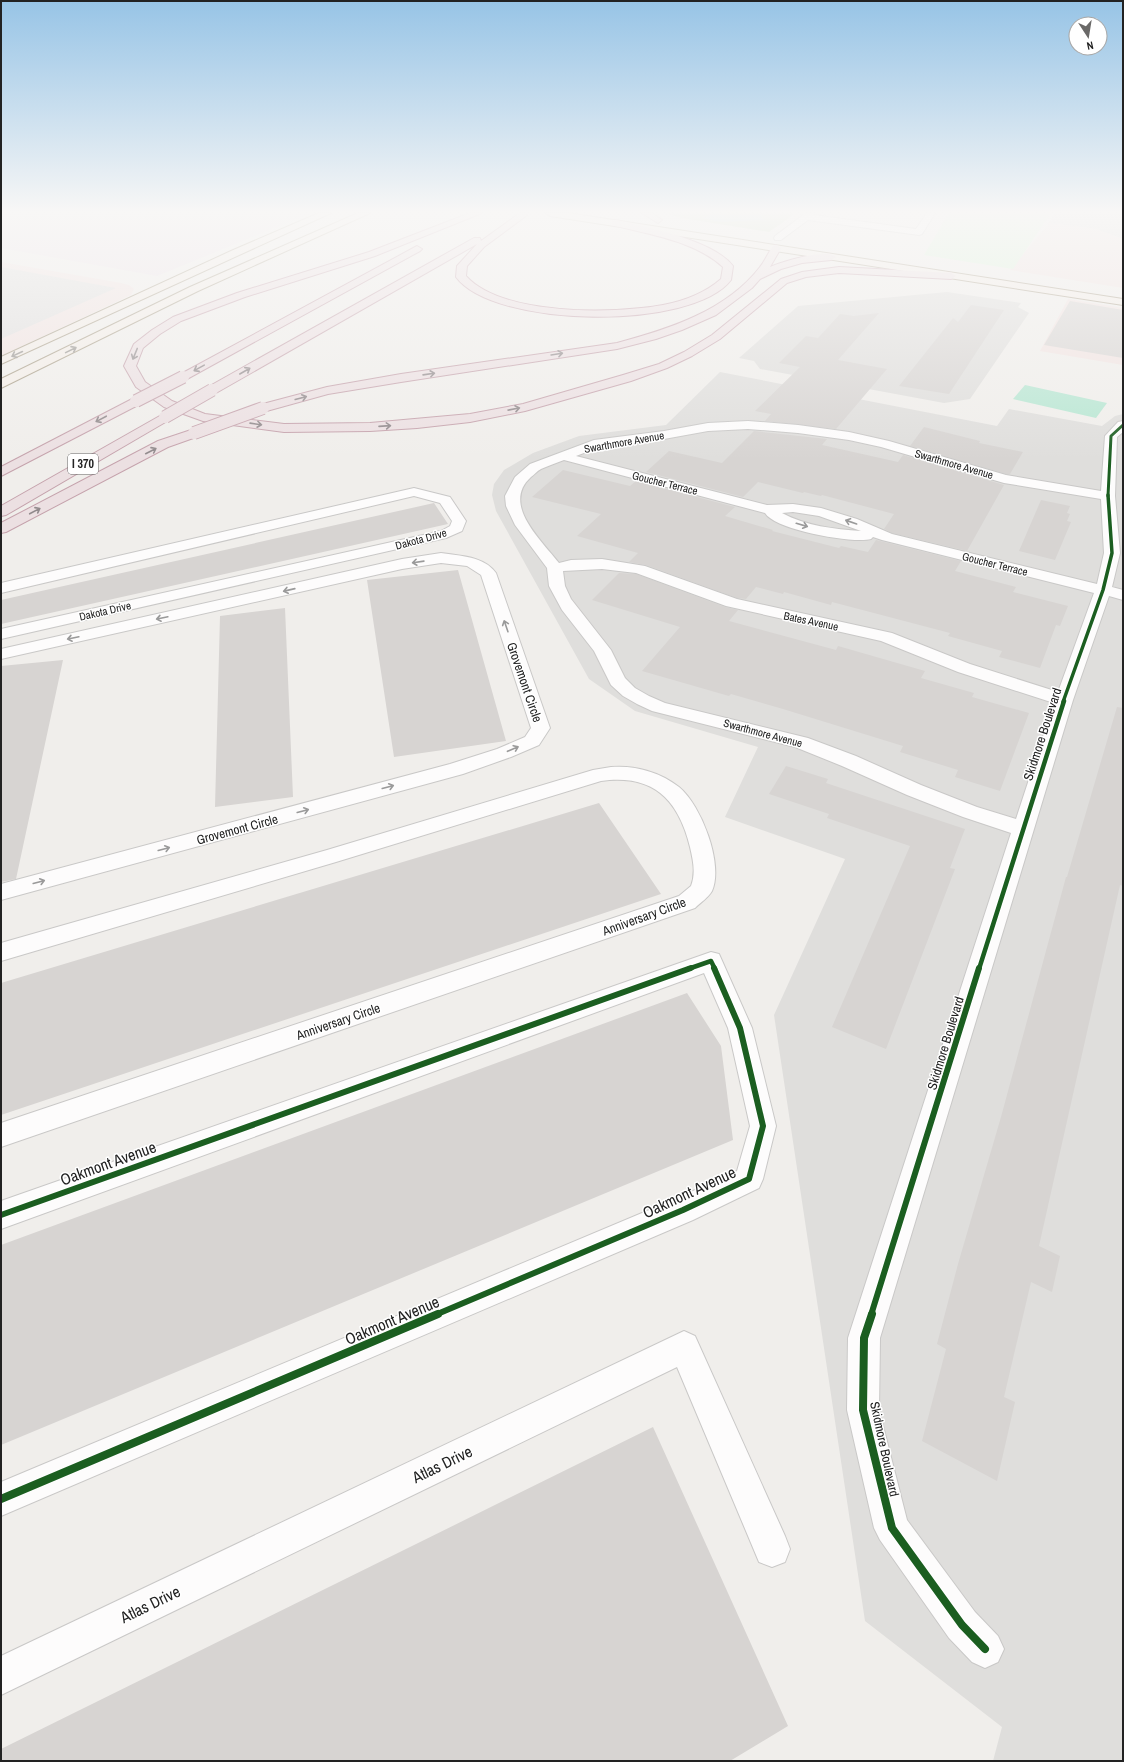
<svg xmlns="http://www.w3.org/2000/svg" width="1124" height="1762" font-family="'Archivo Narrow',sans-serif">
<style>
.residential{fill:#dfdedc}
.commercial{fill:#f1e3e1}
.industrial{fill:#ede4e9}
.forest{fill:#cbdec1}
.park{fill:#daf5da}
.pitch{fill:#b7e6d2}
.parking{fill:#e0dfde}
.water{fill:#bfdbe3}
.building{fill:#d7d4d2}
.lines{fill:none;stroke-linecap:round;stroke-linejoin:round}
.minor-casing{stroke:#c9c8c7;stroke-width:2}
.primary-casing{stroke:#a79c86;stroke-width:2}
.motorway-casing{stroke:#c5a2ac;stroke-width:2}
.minor{fill:#fdfcfc;fill-rule:evenodd}
.primary{fill:#f3ede7;fill-rule:evenodd}
.motorway{fill:#ece0e2;fill-rule:evenodd}
.motorway-bridge-casing{stroke:#c5a2ac;stroke-width:14;stroke-linecap:butt}
.motorway-bridge{stroke:#ece0e2;stroke-width:12}
.cycleway-far4-casing{stroke:#fff;stroke-width:4.5}
.cycleway-far3-casing{stroke:#fff;stroke-width:5.5}
.cycleway-far2-casing{stroke:#fff;stroke-width:7}
.cycleway-far1-casing{stroke:#fff;stroke-width:8}
.cycleway-casing{stroke:#fff;stroke-width:10}
.cycleway-far4{stroke:#1b5e20;stroke-width:3}
.cycleway-far3{stroke:#1b5e20;stroke-width:3.5}
.cycleway-far2{stroke:#1b5e20;stroke-width:4.5}
.cycleway-far1{stroke:#1b5e20;stroke-width:6}
.cycleway{stroke:#1b5e20;stroke-width:8}
.oneway{stroke:#95928e}
.oneway2{stroke:#918a8c}
.oneway3{stroke:#9a9a9a}
.labels{text-anchor:middle;stroke-width:3;stroke-linejoin:round;paint-order:stroke}
.far-street-label{font-size:11px;fill:#222;stroke:#fff}
.shield{fill:#fff;stroke:#646464;stroke-width:1}
.shield-label{font-size:12px;font-weight:bold;fill:#222}
.street-label{font-size:13px;fill:#222;stroke:#fff}
.near-street-label{font-size:16px;fill:#222;stroke:#fff}
</style>
<rect width="100%" height="100%" fill="#f0eeeb"/>
<path class="residential" d="M 1054,213 L 1123,213 L 1123,239 L 1096,229 L 1049,223 Z
M 947,292 L 1021,303 L 1018,307 L 1029,313 L 970,399 L 944,403 L 760,369 L 754,361 L 739,358 L 798,306 Z
M 720,372 L 997,426 L 1009,409 L 1102,426 L 1115,416 L 1123,414 L 1123,1761 L 993,1761 L 1002,1727 L 865,1621 L 774,1015 L 845,859 L 725,817 L 758,747 L 635,711 L 589,679 L 496,511 L 492,495 L 494,484 L 504,470 L 533,453 L 579,436 L 666,425 Z"/>
<path class="commercial" d="M 1049,223 L 1096,229 L 1123,239 L 1123,288 L 1010,270 Z
M 1,262 L 121,283 L 129,285 L 134,289 L 131,295 L 1,356 Z
M 1068,299 L 1123,308 L 1123,365 L 1040,351 Z"/>
<path class="industrial" d="M 1,213 L 311,213 L 157,276 L 1,248 Z"/>
<path class="forest" d="M 665,213 L 796,213 L 769,232 L 682,218 Z"/>
<path class="park" d="M 949,213 L 1051,213 L 1013,269 L 924,255 Z"/>
<path class="pitch" d="M 1025,385 L 1107,403 L 1096,418 L 1013,399 Z"/>
<path class="parking" d="M 1,267 L 116,288 L 1,339 Z"/>
<path class="water" d="M 715,213 L 760,215 L 765,220 L 720,222 L 702,218 Z"/>
<path class="building" d="M 1070,301 L 1123,310 L 1123,358 L 1044,345 Z
M 971,305 L 1004,310 L 949,394 L 899,386 L 953,318 L 958,322 Z
M 879,313 L 838,360 L 887,369 L 836,429 L 765,421 L 771,414 L 755,411 L 800,367 L 779,363 L 806,336 L 818,338 L 840,314 L 854,316 Z
M 924,427 L 980,441 L 979,443 L 1023,452 L 1010,474 L 1006,474 L 910,446 Z
M 754,431 L 827,439 L 822,445 L 898,462 L 903,455 L 1004,485 L 967,551 L 892,533 L 884,529 L 894,514 L 822,495 L 821,496 L 804,492 L 803,493 L 758,482 L 743,497 L 646,472 L 669,451 L 722,463 Z
M 563,470 L 630,486 L 636,481 L 735,507 L 725,516 L 773,530 L 772,531 L 839,548 L 841,546 L 868,552 L 876,540 L 961,561 L 955,571 L 1016,587 L 1013,592 L 1068,606 L 1060,626 L 1056,625 L 1040,668 L 999,657 L 1002,651 L 948,636 L 950,633 L 832,602 L 831,605 L 784,592 L 783,594 L 756,587 L 746,599 L 737,598 L 646,565 L 629,562 L 638,553 L 577,536 L 601,514 L 532,497 Z
M 1041,500 L 1070,506 L 1067,513 L 1070,514 L 1067,521 L 1071,522 L 1055,560 L 1019,551 Z
M 434,503 L 448,524 L 1,624 L 1,600 Z
M 458,570 L 506,741 L 394,757 L 367,580 Z
M 619,573 L 636,574 L 725,607 L 738,610 L 729,621 L 836,650 L 838,646 L 925,671 L 921,678 L 974,693 L 972,697 L 1029,713 L 1000,791 L 955,777 L 958,770 L 900,752 L 903,746 L 783,709 L 731,694 L 729,696 L 642,671 L 680,627 L 592,600 Z
M 285,608 L 293,797 L 215,807 L 220,616 Z
M 63,660 L 16,879 L 1,882 L 1,666 Z
M 1117,707 L 1123,708 L 1123,886 L 1120,885 L 1039,1246 L 1060,1256 L 1052,1292 L 1031,1282 L 1004,1397 L 1015,1402 L 997,1481 L 922,1441 L 946,1349 L 937,1344 L 958,1264 L 1001,1117 L 1066,877 L 1067,877 Z
M 786,766 L 828,779 L 826,783 L 965,829 L 950,868 L 955,869 L 886,1049 L 832,1027 L 910,846 L 827,818 L 829,814 L 769,794 Z
M 599,803 L 661,894 L 1,1115 L 1,983 Z
M 687,993 L 721,1046 L 733,1140 L 1,1445 L 1,1245 Z
M 653,1427 L 788,1726 L 730,1761 L 1,1761 L 1,1749 Z"/>
<g class="lines">
<defs>
<path id="minor" d="M 806,213 L 816,213 L 814,215 L 916,229 L 927,213 L 935,213 L 922,234 L 919,235 L 808,220 L 781,240 L 775,240 L 774,238 L 775,236 Z
M 748,421 L 798,425 L 849,432 L 889,441 L 1006,475 L 1101,491 L 1105,436 L 1118,422 L 1123,421 L 1123,432 L 1117,437 L 1115,496 L 1120,553 L 1112,587 L 1123,590 L 1123,600 L 1109,596 L 1073,700 L 880,1338 L 879,1410 L 907,1520 L 975,1612 L 998,1636 L 1004,1649 L 998,1662 L 985,1668 L 972,1662 L 949,1638 L 880,1540 L 874,1528 L 847,1410 L 848,1338 L 1011,833 L 963,817 L 907,795 L 842,766 L 795,747 L 652,711 L 637,704 L 623,696 L 611,685 L 594,651 L 562,610 L 549,586 L 547,568 L 515,525 L 506,506 L 505,496 L 515,477 L 530,464 L 594,440 L 664,431 L 708,423 ZM 748,429 L 798,433 L 849,440 L 881,447 L 1004,483 L 1101,499 L 1104,553 L 1097,584 L 892,534 L 857,519 L 821,508 L 793,504 L 767,505 L 576,456 L 597,448 L 664,439 L 708,431 ZM 564,460 L 765,513 C 775,530 853,544 871,539 L 873,537 L 882,540 L 1094,593 L 1058,692 L 970,664 L 892,633 L 737,599 L 645,566 L 602,559 L 571,560 L 559,563 C 541,540 501,504 531,477 C 534,475 537,471 541,469 C 548,466 556,463 564,460 ZM 793,512 L 819,516 L 861,531 C 834,529 806,526 782,513 ZM 602,569 L 636,573 L 726,606 L 881,641 L 958,672 L 1054,703 L 1016,819 L 977,807 L 921,785 L 856,756 L 808,738 L 665,703 L 649,696 L 635,688 L 625,678 L 611,650 L 571,599 L 565,586 L 563,571 Z
M 414,488 L 450,497 L 466,521 L 462,531 L 446,538 L 1,639 L 1,629 L 441,531 L 450,526 L 452,521 L 440,503 L 414,496 L 1,593 L 1,583 Z
M 441,553 C 460,556 484,556 496,573 L 550,728 L 539,745 L 511,757 L 463,774 L 1,900 L 1,884 L 450,764 L 497,749 L 525,737 L 531,728 L 481,575 L 467,566 L 441,563 L 402,569 L 1,659 L 1,649 L 402,559 Z
M 611,767 C 635,765 660,772 679,787 C 701,805 724,864 712,891 C 708,898 701,902 695,908 L 1,1147 L 1,1123 L 679,896 L 691,886 C 696,873 693,860 690,847 C 678,798 652,774 601,781 L 336,862 L 1,961 L 1,943 L 327,850 L 593,770 Z
M 711,952 L 719,954 L 752,1028 L 776,1126 L 763,1179 L 759,1188 L 693,1220 L 1,1516 L 1,1482 L 673,1200 L 737,1171 L 750,1126 L 728,1028 L 704,973 L 1,1229 L 1,1201 Z
M 684,1331 L 695,1336 L 785,1536 L 790,1549 L 785,1562 L 772,1567 L 759,1562 L 677,1367 L 1,1695 L 1,1656 Z"/>
<path id="primary" d="M 319,213 L 331,213 L 1,364 L 1,357 L 231,251 Z
M 358,213 L 370,213 L 198,291 L 1,388 L 1,379 L 190,287 Z
M 546,213 L 568,213 L 1123,299 L 1123,305 L 550,216 Z"/>
<path id="motorway" d="M 470,213 L 482,213 L 375,256 L 245,297 L 181,321 L 160,334 L 143,348 L 136,366 L 145,382 L 172,401 L 205,414 L 284,424 L 370,423 L 470,414 L 523,404 L 623,375 L 659,364 L 684,352 L 712,335 L 781,279 L 802,272 L 839,267 L 951,273 L 956,276 L 951,279 L 839,273 L 806,277 L 787,283 L 720,339 L 692,356 L 667,368 L 631,381 L 525,411 L 470,422 L 417,428 L 370,431 L 284,432 L 203,421 L 164,407 L 136,387 L 124,366 L 134,344 L 152,330 L 173,317 L 237,293 L 369,252 Z
M 520,213 L 526,213 L 527,215 L 484,247 L 467,266 L 466,276 C 502,316 614,314 663,305 C 684,301 705,293 721,279 L 723,267 C 693,240 650,235 613,225 L 612,223 L 613,221 L 616,220 C 648,228 713,240 733,266 L 731,280 C 692,331 493,328 456,277 L 457,266 L 477,244 L 216,393 L 208,393 L 206,390 L 208,387 L 474,238 L 480,238 L 481,241 Z
M 642,213 L 652,213 L 662,220 L 658,223 Z
M 776,245 L 781,248 L 770,267 C 782,262 826,248 836,257 L 831,260 L 802,263 L 781,269 L 760,279 L 752,288 L 716,315 L 682,330 L 656,339 L 617,349 L 401,382 L 328,394 L 263,412 L 259,411 L 257,408 L 259,405 L 327,387 L 401,374 L 617,343 C 669,329 726,311 760,267 C 765,261 768,253 773,246 Z
M 417,246 L 422,249 L 420,251 L 187,379 L 179,379 L 177,377 L 179,375 Z
M 136,397 L 140,398 L 142,401 L 140,404 L 1,476 L 1,467 Z
M 165,413 L 169,414 L 171,417 L 169,420 L 6,515 L 1,516 L 1,506 Z
M 194,429 L 199,430 L 200,433 L 199,436 L 168,447 L 6,532 L 1,533 L 1,523 L 158,441 Z"/>
</defs>
<use href="#minor" class="minor-casing"/>
<use href="#primary" class="primary-casing"/>
<use href="#motorway" class="motorway-casing"/>
<use href="#minor" class="minor"/>
<use href="#primary" class="primary"/>
<use href="#motorway" class="motorway"/>
<defs>
<path id="motorway-bridge" d="M 136,401 L 183,377
M 165,417 L 212,390
M 194,433 L 263,408"/>
</defs>
<use href="#motorway-bridge" class="motorway-bridge-casing"/>
<use href="#motorway-bridge" class="motorway-bridge"/>
<defs>
<path id="cycleway-far4" d="M 1108,496 L 1111,436 L 1123,425"/>
<path id="cycleway-far3" d="M 1063,702 L 1103,590 L 1112,553 L 1108,495"/>
<path id="cycleway-far2" d="M 688,969 L 711,961 L 715,969
M 979,969 L 1064,701"/>
<path id="cycleway-far1" d="M 1,1215 L 691,968
M 435,1315 L 683,1210 L 749,1179 L 763,1126 L 740,1028 L 714,968
M 871,1315 L 979,968"/>
<path id="cycleway" d="M 872,1314 L 864,1338 L 863,1410 L 892,1528 L 962,1625 L 985,1649
M 1,1499 L 438,1314"/>
</defs>
<use href="#cycleway-far4" class="cycleway-far4-casing"/>
<use href="#cycleway-far3" class="cycleway-far3-casing"/>
<use href="#cycleway-far2" class="cycleway-far2-casing"/>
<use href="#cycleway-far1" class="cycleway-far1-casing"/>
<use href="#cycleway" class="cycleway-casing"/>
<use href="#cycleway-far4" class="cycleway-far4"/>
<use href="#cycleway-far3" class="cycleway-far3"/>
<use href="#cycleway-far2" class="cycleway-far2"/>
<use href="#cycleway-far1" class="cycleway-far1"/>
<use href="#cycleway" class="cycleway"/>
</g>
<defs><path id="oneway-shaft" d="M-6 0H5M1.5-3L5.5 0L1.5 3" fill="none" stroke-width="1.6" stroke-linecap="round" stroke-linejoin="round"/></defs>
<g class="oneway">
<use href="#oneway-shaft" transform="translate(71 350) rotate(-26)"/>
<use href="#oneway-shaft" transform="translate(17 354) rotate(155)"/>
</g>
<g class="oneway2">
<use href="#oneway-shaft" transform="translate(135 354) rotate(112)"/>
<use href="#oneway-shaft" transform="translate(557 354) rotate(-9)"/>
<use href="#oneway-shaft" transform="translate(199 368) rotate(151)"/>
<use href="#oneway-shaft" transform="translate(245 371) rotate(-30)"/>
<use href="#oneway-shaft" transform="translate(429 374) rotate(-8)"/>
<use href="#oneway-shaft" transform="translate(301 398) rotate(-15)"/>
<use href="#oneway-shaft" transform="translate(514 409) rotate(-11)"/>
<use href="#oneway-shaft" transform="translate(101 419) rotate(152)"/>
<use href="#oneway-shaft" transform="translate(256 424) rotate(8)"/>
<use href="#oneway-shaft" transform="translate(385 426) rotate(-4)"/>
<use href="#oneway-shaft" transform="translate(151 451) rotate(-27)"/>
<use href="#oneway-shaft" transform="translate(35 511) rotate(-28)"/>
</g>
<g class="oneway3">
<use href="#oneway-shaft" transform="translate(851 522) rotate(-161)"/>
<use href="#oneway-shaft" transform="translate(802 525) rotate(16)"/>
<use href="#oneway-shaft" transform="translate(418 562) rotate(172)"/>
<use href="#oneway-shaft" transform="translate(289 590) rotate(167)"/>
<use href="#oneway-shaft" transform="translate(162 618) rotate(168)"/>
<use href="#oneway-shaft" transform="translate(506 626) rotate(-109)"/>
<use href="#oneway-shaft" transform="translate(73 638) rotate(168)"/>
<use href="#oneway-shaft" transform="translate(513 749) rotate(-23)"/>
<use href="#oneway-shaft" transform="translate(388 787) rotate(-15)"/>
<use href="#oneway-shaft" transform="translate(303 811) rotate(-15)"/>
<use href="#oneway-shaft" transform="translate(164 849) rotate(-15)"/>
<use href="#oneway-shaft" transform="translate(39 882) rotate(-15)"/>
</g>
<linearGradient id="sky" x2="0" y2="1"><stop stop-color="#97c4e6"/><stop offset="0.46" stop-color="#f8f7f6"/><stop offset="1" stop-color="#f8f7f6" stop-opacity="0"/></linearGradient>
<rect width="1124" height="460" fill="url(#sky)"/>
<g class="labels">
<g class="far-street-label">
<text transform="translate(624 442) rotate(-10)" y="4">Swarthmore Avenue</text>
<text transform="translate(954 464) rotate(16)" y="4">Swarthmore Avenue</text>
<text transform="translate(665 483) rotate(14)" y="4">Goucher Terrace</text>
<text transform="translate(421 539) rotate(-15)" y="4">Dakota Drive</text>
<text transform="translate(995 564) rotate(14)" y="4">Goucher Terrace</text>
<text transform="translate(105 611) rotate(-13)" y="4">Dakota Drive</text>
<text transform="translate(811 621) rotate(12)" y="4">Bates Avenue</text>
<text transform="translate(763 733) rotate(15)" y="4">Swarthmore Avenue</text>
</g>
<rect class="shield" x="68" y="454" width="30" height="20" rx="3"/>
<g class="shield-label">
<text x="83" y="468">I 370</text>
</g>
<g class="street-label">
<text transform="translate(525 682) rotate(71)" y="5">Grovemont Circle</text>
<text transform="translate(1042 734) rotate(-72)" y="5">Skidmore Boulevard</text>
<text transform="translate(237 829) rotate(-15)" y="5">Grovemont Circle</text>
<text transform="translate(644 916) rotate(-20)" y="5">Anniversary Circle</text>
<text transform="translate(338 1021) rotate(-19)" y="5">Anniversary Circle</text>
<text transform="translate(945 1043) rotate(-73)" y="5">Skidmore Boulevard</text>
<text transform="translate(885 1449) rotate(78)" y="5">Skidmore Boulevard</text>
</g>
<g class="near-street-label">
<text transform="translate(108 1163) rotate(-20)" y="6">Oakmont Avenue</text>
<text transform="translate(689 1192) rotate(-25)" y="6">Oakmont Avenue</text>
<text transform="translate(392 1320) rotate(-23)" y="6">Oakmont Avenue</text>
<text transform="translate(442 1464) rotate(-26)" y="6">Atlas Drive</text>
<text transform="translate(150 1604) rotate(-26)" y="6">Atlas Drive</text>
</g>
</g>
<rect width="1124" height="1762" fill="none" stroke="#222222" stroke-width="4"/>
<g transform="translate(1088 36) rotate(168)"><circle r="19" fill="#ffffff" stroke="#a7a7a7"/>
<path d="M0-3L7 15L0 10L-7 15Z" fill="#6a6968"/>
<text y="-6" font-size="11" font-weight="bold" text-anchor="middle" fill="#222222">N</text>
</g>
</svg>
